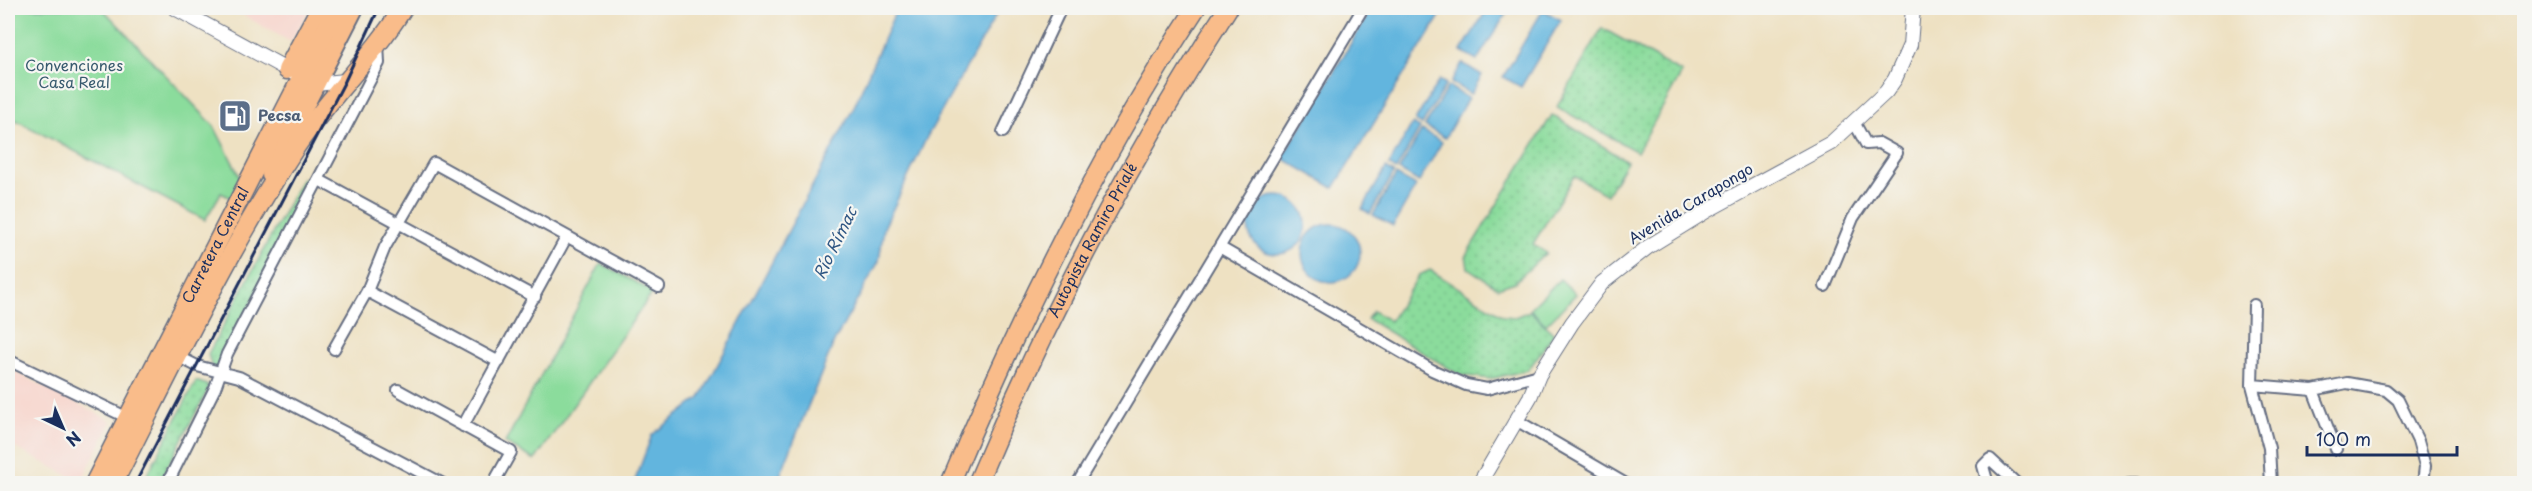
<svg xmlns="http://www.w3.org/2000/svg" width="2532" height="491" font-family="'Playpen Sans',sans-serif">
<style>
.built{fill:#f7d1c8}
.grass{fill:url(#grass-dots);stroke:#53867d;stroke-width:1.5}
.park{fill:#8bdc9c;stroke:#53867d;stroke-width:1.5}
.water{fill:#62b5de;stroke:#3e729e;stroke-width:1.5}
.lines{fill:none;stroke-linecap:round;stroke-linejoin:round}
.minor-casing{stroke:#656d81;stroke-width:14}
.tertiary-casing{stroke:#656d81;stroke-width:16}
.primary-casing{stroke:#656d81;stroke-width:20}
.trunk-casing{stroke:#656d81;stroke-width:21}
.minor{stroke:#fff;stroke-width:10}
.tertiary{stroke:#fff;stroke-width:14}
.primary{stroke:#f9bc8a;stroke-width:16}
.trunk{stroke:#f9bc8a;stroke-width:18}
.rail{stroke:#1b2f5e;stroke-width:3}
.labels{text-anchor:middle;stroke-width:4.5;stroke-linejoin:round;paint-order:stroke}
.park-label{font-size:15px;fill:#375a6e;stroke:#f6f6f2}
.service-label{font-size:15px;font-weight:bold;fill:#4e5e75;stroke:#f6f6f2;text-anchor:start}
.street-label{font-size:15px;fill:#1b2f5e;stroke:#f6f6f2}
.water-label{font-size:16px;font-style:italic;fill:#305784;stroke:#f6f6f2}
</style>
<defs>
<pattern id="grass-dots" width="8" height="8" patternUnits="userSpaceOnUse" patternTransform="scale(1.5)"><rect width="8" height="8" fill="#8bdc9c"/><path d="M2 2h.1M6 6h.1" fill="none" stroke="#77bd89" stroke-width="1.8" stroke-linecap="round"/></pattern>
</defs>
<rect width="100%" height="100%" fill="#f6f6f2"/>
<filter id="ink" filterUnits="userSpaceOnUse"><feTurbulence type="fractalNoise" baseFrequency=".0167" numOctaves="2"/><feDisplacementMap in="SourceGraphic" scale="12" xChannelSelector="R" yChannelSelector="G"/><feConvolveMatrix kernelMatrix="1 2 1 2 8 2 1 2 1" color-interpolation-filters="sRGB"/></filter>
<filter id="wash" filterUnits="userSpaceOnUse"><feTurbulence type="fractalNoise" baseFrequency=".008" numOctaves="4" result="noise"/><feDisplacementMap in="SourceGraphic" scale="24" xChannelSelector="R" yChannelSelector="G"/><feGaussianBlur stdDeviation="1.35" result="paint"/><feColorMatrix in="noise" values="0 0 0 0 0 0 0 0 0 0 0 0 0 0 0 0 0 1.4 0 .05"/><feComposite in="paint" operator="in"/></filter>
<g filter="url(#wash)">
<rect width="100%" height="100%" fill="#eee1c2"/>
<path class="built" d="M 230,8 L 310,8 L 291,42 Z
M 8,368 L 112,421 L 81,482 L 8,444 Z"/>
<path class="grass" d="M 1602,28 L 1682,73 L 1637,152 L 1557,107 Z
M 1552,115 L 1627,161 L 1607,195 L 1574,176 L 1533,244 L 1546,253 L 1515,282 L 1498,288 L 1468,268 L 1466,255 Z
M 302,178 L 313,182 L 218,368 L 212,368 L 208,354 Z
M 1430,270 L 1503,316 L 1515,317 L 1530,311 L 1554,334 L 1528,370 L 1490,379 L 1460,375 L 1367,319 L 1373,311 L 1390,321 L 1419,275 Z
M 196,381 L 210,386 L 159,483 L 143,483 Z"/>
<path class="park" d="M 8,8 L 102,8 L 214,126 L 241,179 L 231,198 L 221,193 L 205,220 L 8,116 Z
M 601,263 L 653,292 L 535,460 L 505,443 Z
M 1560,279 L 1576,294 L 1546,325 L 1530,309 Z"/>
<path class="water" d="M 897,8 L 1000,8 L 927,137 L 884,228 L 879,261 L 834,342 L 777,483 L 634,483 L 652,435 L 700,398 L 853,109 Z
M 1372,8 L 1445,8 L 1334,188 L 1282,158 Z
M 1488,8 L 1510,8 L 1477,60 L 1461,51 Z
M 1543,10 L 1561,20 L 1521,87 L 1503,77 Z
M 1462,63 L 1482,75 L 1471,94 L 1451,83 Z
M 1439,80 L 1446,84 L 1422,125 L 1415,121 Z
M 1448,86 L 1468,98 L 1445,138 L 1425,126 Z
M 1412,124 L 1420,128 L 1396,170 L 1389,165 Z
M 1422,130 L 1442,142 L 1419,182 L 1399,170 Z
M 1386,168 L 1394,173 L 1370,214 L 1362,209 Z
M 1396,175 L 1416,186 L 1393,226 L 1373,215 Z
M1248 225a29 29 0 1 1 58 0a29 29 0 1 1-58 0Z
M1302 253a29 29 0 1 1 58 0a29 29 0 1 1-58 0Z"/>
</g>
<g filter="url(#ink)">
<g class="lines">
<defs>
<path id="minor" d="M 1003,132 L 1061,8
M 319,180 L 535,297
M 1221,248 L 1432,370 L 1466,385 L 1487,389 L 1539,375
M 1825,286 L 1853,218 L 1897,153 L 1879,143 L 1866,144 L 1854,122
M 367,291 L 499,362
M 2254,305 L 2252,385 L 2269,448 L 2271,484
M 334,349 L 367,291 L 385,247 L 434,163 L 659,287
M 173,354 L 197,366 L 239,377 L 443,484
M 8,360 L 128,418
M 2252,385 L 2313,390 L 2347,383 L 2386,390 L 2398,400 L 2418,441 L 2425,466 L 2423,484
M 398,390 L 511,452 L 493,484
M 2313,390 L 2336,449
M 1516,420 L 1626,484
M 463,426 L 566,238
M 167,484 L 215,388 L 227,354 L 379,63 L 378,43
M 1077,484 L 1363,8
M 1988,484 L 1983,466 L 1990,459 L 2017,484
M 2129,484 L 2136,484"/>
<path id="tertiary" d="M 175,8 L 301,77 L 316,84 L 345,81
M 1479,484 L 1530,397 L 1539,375 L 1572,323 L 1602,283 L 1648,247 L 1708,210 L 1831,143 L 1886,92 L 1895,79 L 1910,45 L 1913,8"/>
<path id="primary" d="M 270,175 L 355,8"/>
<g id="trunk">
<path d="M 287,70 L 320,8"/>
<path id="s1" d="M 94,484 L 337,8"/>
<path d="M 113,484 C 171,370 225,255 295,148 C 327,99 372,58 403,8"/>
<path d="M 950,484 C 1019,319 1098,157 1196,8"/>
<path id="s2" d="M 977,484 C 1047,317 1130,159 1228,8"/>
</g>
</defs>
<use href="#minor" class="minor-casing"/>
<use href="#tertiary" class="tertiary-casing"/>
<use href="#primary" class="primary-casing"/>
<use href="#trunk" class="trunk-casing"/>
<use href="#minor" class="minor"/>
<use href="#tertiary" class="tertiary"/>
<use href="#primary" class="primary"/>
<use href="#trunk" class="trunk"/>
<path class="rail" d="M 135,484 L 345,81 L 379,8"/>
</g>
</g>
<defs>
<symbol id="fuel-square" viewBox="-11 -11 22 22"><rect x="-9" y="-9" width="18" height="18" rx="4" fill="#5c6f8a" stroke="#f6f6f2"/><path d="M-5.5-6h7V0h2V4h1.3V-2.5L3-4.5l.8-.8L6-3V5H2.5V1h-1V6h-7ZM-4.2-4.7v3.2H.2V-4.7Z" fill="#fff"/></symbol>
</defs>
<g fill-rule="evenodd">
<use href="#fuel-square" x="216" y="97" width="38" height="38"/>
</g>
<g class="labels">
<g class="park-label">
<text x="74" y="71">Convenciones<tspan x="74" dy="17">Casa Real</tspan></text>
</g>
<g class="service-label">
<text x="258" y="121">Pecsa</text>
</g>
<g class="street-label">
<text transform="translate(1691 204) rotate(-31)" y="5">Avenida Carapongo</text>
<text dy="5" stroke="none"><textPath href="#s2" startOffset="270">Autopista Ramiro Prialé</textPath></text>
<text dy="5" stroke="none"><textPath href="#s1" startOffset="268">Carretera Central</textPath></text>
</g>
<g class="water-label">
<text transform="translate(835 243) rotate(-64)" y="6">Río Rímac</text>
</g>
</g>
<rect width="2532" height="491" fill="none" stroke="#f6f6f2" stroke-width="30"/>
<g transform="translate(63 428) rotate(136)" stroke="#f6f6f2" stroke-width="4.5" paint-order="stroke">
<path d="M0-4.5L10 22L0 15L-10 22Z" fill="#1b2f5e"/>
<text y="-9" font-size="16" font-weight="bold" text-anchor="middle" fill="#1b2f5e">N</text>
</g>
<path d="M2307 446v9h150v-9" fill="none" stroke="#1b2f5e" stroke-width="3"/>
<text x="2316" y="446" font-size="18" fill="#1b2f5e" stroke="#f6f6f2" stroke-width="4.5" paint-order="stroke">100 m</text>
</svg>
